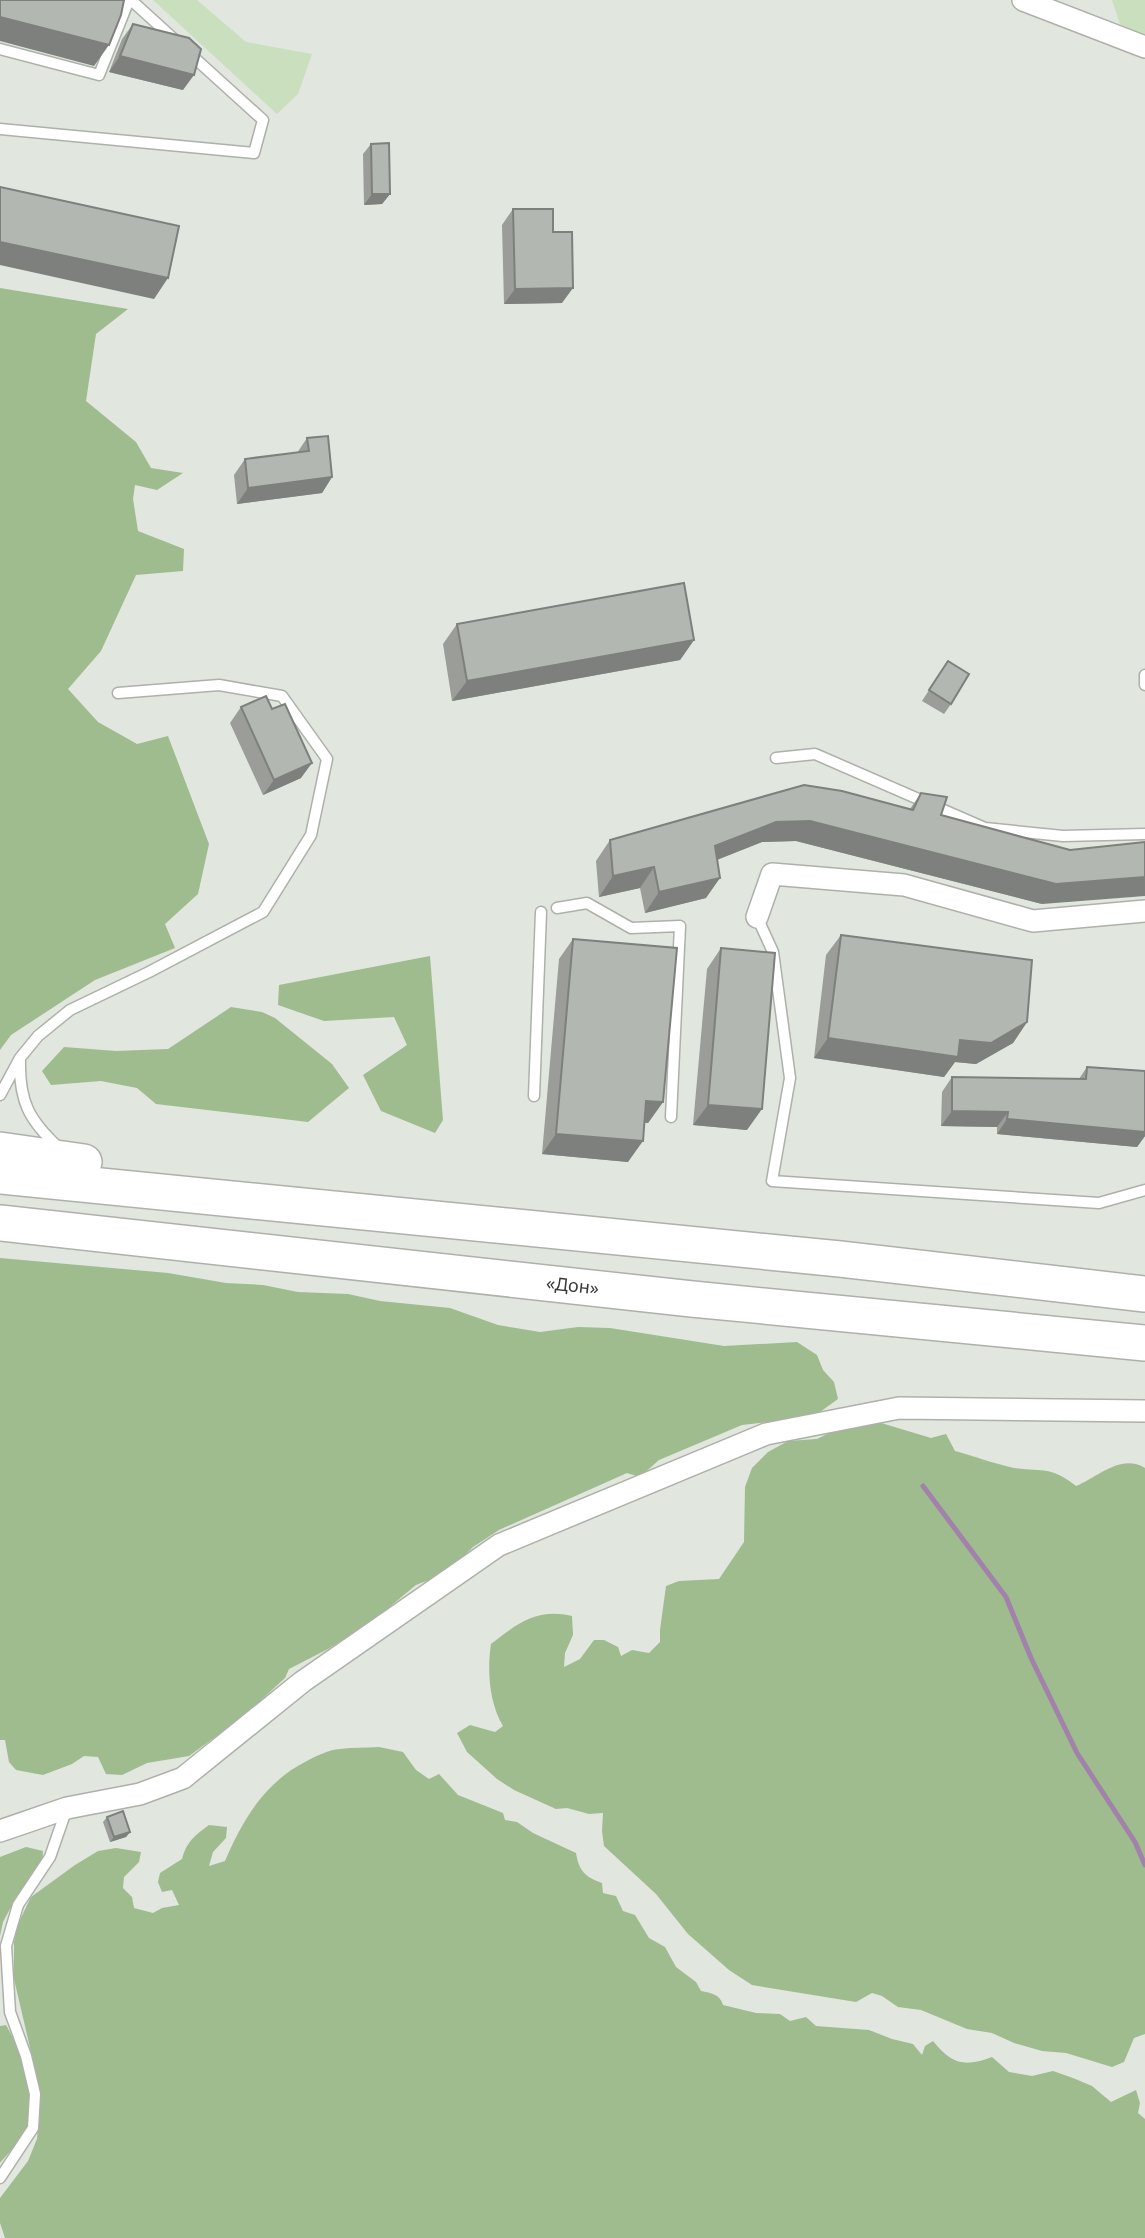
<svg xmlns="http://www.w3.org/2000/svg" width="1145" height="2238" font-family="'Noto Sans',sans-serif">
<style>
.green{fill:#c9dfbd}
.forest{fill:#9fbc8e}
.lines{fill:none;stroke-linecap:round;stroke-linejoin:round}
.stream{stroke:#a282ab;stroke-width:5}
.service-casing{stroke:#adb1aa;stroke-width:13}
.minor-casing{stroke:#adb1aa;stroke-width:24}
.trunk-casing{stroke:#adb1aa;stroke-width:38}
.service{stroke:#fff;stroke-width:10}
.minor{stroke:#fff;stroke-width:21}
.trunk{stroke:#fff;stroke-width:35}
.wall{fill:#9a9d98}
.shaded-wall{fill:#7d807c}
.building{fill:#b3b7b1;stroke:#7d807c;stroke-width:2}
.labels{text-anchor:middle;stroke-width:5;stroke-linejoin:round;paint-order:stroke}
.street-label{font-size:18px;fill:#393a38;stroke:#e1e6df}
</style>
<rect width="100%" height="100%" fill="#e1e6df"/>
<path class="green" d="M 153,0 L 197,0 L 246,42 L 312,54 L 298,94 L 277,114 Z
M 1112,0 L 1145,0 L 1145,36 L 1120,24 Z"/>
<path class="forest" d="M 0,288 L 128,309 L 96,334 L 86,401 L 136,442 L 151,468 L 183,473 L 157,490 L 135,485 L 133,499 L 138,531 L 184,549 L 183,571 L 136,575 L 101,651 L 68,689 L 98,722 L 137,744 L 168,736 L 209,844 L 198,894 L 165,924 L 175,948 L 95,980 L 11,1035 L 0,1050 Z
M 430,956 L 443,1120 L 435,1133 L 381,1111 L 363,1075 L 407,1045 L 394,1017 L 324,1021 L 278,1005 L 279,985 Z
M 231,1007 L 262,1012 L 275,1018 L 332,1064 L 349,1088 L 308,1122 L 156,1104 L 137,1088 L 101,1081 L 51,1085 L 42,1071 L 64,1047 L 116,1051 L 168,1049 Z
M 0,1258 L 168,1273 L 226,1283 L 263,1285 L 298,1292 L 348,1294 L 380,1301 L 450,1308 L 498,1325 L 540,1332 L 578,1327 L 610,1328 L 724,1346 L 797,1342 L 817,1355 L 823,1370 L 834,1382 L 838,1399 L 813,1417 L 742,1425 L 659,1460 L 640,1477 L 627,1473 L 499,1530 L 473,1547 L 455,1565 L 434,1578 L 416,1585 L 369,1624 L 328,1649 L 289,1669 L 285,1678 L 260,1701 L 254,1715 L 222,1732 L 189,1756 L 147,1763 L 122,1775 L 106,1774 L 98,1757 L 84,1756 L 72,1764 L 43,1775 L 16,1770 L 9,1762 L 5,1740 L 0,1740 Z
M 878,1422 L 931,1438 L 946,1434 L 955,1451 C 974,1456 995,1464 1014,1468 C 1043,1472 1051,1466 1076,1486 C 1098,1477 1121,1453 1145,1468 L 1145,2034 L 1134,2038 L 1124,2062 L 1112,2067 L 1066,2053 L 1042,2051 L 1014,2043 L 992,2033 L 967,2029 L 921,2010 L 898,2007 L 882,1996 L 872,1993 L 856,2002 L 752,1985 L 729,1970 L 688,1934 L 656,1894 L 604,1846 L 602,1831 L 603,1813 L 589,1814 L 567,1808 L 556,1809 L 514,1790 L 497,1779 L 467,1752 L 457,1733 L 470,1725 L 495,1732 L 503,1726 C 489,1702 487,1670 491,1644 C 518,1623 537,1608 572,1616 L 573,1635 L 565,1653 L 564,1667 L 580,1659 L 594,1640 L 604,1640 L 618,1647 L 621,1656 L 632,1650 L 649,1653 L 660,1642 L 660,1630 L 666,1586 L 679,1581 L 719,1579 L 744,1542 L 745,1487 L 752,1468 L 768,1452 L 788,1441 L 817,1439 L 833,1431 Z
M 379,1747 L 403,1752 L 416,1770 L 429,1779 L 439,1774 L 458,1795 L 503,1813 L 505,1820 L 517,1822 L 533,1833 L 576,1853 C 579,1871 585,1877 602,1883 L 603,1893 L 616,1896 L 623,1911 L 635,1915 L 649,1938 L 665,1947 L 676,1967 L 696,1982 L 701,1991 C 711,1993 720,1994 723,2005 L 756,2013 L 780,2014 L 790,2021 L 806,2017 L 816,2026 L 869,2030 L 892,2039 L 913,2044 L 922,2055 L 925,2046 L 933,2041 C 952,2065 965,2067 992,2057 L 1009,2072 L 1032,2076 L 1053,2071 L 1073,2078 L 1092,2086 L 1111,2102 L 1136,2090 L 1140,2103 L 1138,2113 L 1145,2119 L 1145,2238 L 5,2238 L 0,2223 L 0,2198 L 28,2161 L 37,2139 L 39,2113 L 39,2089 L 35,2069 L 14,1979 L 14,1942 L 18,1924 L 31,1897 L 75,1865 L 98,1851 L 116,1848 L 141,1852 L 139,1862 L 124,1877 L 123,1888 L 132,1897 L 134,1908 L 153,1913 L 162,1908 L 179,1905 L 172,1890 L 162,1892 L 158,1882 L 160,1873 L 182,1859 C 186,1842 195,1835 209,1825 L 227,1827 L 226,1838 L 213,1852 L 209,1866 L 225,1861 C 242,1821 264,1783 305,1762 C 316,1756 328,1750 340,1749 C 353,1747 366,1748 379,1747 Z
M 26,1847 L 43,1851 L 42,1869 L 12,1905 L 3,1922 L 0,1936 L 0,1857 Z
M 6,2025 C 20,2048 37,2101 28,2127 C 23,2139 8,2153 0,2163 L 0,2026 Z"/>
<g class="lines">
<path class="stream" d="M 923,1486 L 1006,1597 L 1031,1658 L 1077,1753 L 1135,1842 L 1145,1865"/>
<defs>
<path id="service" d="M 131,0 L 175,40
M 0,49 L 99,75 L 129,0
M 0,129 L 254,153 L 263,120 L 189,53
M 1145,675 L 1145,685
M 776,758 L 815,754 L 985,828 L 1063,836 L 1145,834
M 557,908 L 587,903 L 631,928 L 680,926 L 671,1117
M 757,917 L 773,952 L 790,1078 L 772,1181 L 1099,1203 L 1145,1190
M 20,1061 C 19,1101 29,1120 58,1147
M 0,1095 L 20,1058 L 38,1036 L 70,1010 L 149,972 L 263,912 L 311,835 L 327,759 L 282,696 L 219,685 L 118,693
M 534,1096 L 541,912
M 0,2178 L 33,2128 L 35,2094 L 26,2056 L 10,2012 L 6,1946 L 18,1905 L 50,1857 L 67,1808"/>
<path id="minor" d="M 1023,0 L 1145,47
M 757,917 L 772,874 L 904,885 L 1033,921 L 1145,911
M 0,1831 L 67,1808 L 140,1794 L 183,1778 L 302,1682 L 499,1545 L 766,1434 L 899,1408 L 1145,1411"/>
<g id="trunk">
<path d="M 0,1150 L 84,1162"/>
<path d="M 0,1176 L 840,1259 L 1145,1294"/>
<path id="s1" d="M 0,1223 L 692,1299 L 1145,1343"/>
</g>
</defs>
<use href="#service" class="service-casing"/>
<use href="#minor" class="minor-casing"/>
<use href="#trunk" class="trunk-casing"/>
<use href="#service" class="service"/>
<use href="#minor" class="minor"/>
<use href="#trunk" class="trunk"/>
</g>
<path class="wall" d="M 133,24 L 183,90 L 109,72 L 122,39 Z
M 371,144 L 390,194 L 382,204 L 364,205 L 363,154 Z
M 513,209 L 553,232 L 562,303 L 504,304 L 502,225 Z
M 307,438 L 332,477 L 322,493 L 237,504 L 234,475 L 245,459 L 297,453 Z
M 457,624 L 694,640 L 680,660 L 452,701 L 443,644 Z
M 948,661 L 951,704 L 944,714 L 922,701 Z
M 241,707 L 301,778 L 263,795 L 230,723 Z
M 921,793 L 941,815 L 1042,904 L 796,841 L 762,842 L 717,860 L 706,898 L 645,913 L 640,888 L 599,897 L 596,861 L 610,840 L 910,809 Z
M 841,935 L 1027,1022 L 1013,1043 L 976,1064 L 955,1062 L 944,1077 L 814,1058 L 826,955 Z
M 573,939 L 663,1102 L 648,1123 L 644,1122 L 628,1162 L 542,1154 L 559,959 Z
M 721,948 L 747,1130 L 693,1125 L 707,969 Z
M 1087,1067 L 1145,1071 L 1145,1136 L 1137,1147 L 997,1134 L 997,1127 L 941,1126 L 942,1092 L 952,1077 L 1079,1079 Z
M 107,1817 L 130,1832 L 126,1837 L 110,1842 L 103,1822 Z"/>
<path class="shaded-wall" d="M 0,17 L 109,45 L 94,66 L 0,41 Z
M 120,56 L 194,75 L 183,90 L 109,72 Z
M 372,194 L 390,194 L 382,204 L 364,205 Z
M 0,242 L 168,278 L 154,299 L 0,265 Z
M 573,288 L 562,303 L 504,304 L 515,289 Z
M 332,477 L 322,493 L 237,504 L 248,488 Z
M 694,640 L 680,660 L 452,701 L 467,681 Z
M 312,763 L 301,778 L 263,795 L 274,780 Z
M 810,821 L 1145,877 L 1145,896 L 1042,904 L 796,841 L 762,842 L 701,866 L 715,846 L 776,822 Z
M 654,867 L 640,888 L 599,897 L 613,876 Z
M 720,878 L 706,898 L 645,913 L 659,892 Z
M 1027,1022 L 1013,1043 L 976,1064 L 955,1062 L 944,1077 L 814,1058 L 828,1038 Z
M 646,1101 L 663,1102 L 648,1123 L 632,1121 Z
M 708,1105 L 762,1109 L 747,1130 L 693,1125 Z
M 952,1111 L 1008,1112 L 997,1127 L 941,1126 Z
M 1007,1119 L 1145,1132 L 1145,1136 L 1137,1147 L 997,1134 Z
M 556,1134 L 643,1141 L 628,1162 L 542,1154 Z
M 130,1832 L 126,1837 L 110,1842 L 114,1837 Z"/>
<path class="building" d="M 0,0 L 124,0 L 121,15 L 109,45 L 0,17 Z
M 133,24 L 189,38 L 201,49 L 194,75 L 120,56 Z
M 389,143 L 390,194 L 372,194 L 371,144 Z
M 0,187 L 179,226 L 168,278 L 0,242 Z
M 513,209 L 553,209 L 553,232 L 572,232 L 573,288 L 515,289 Z
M 328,436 L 332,477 L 248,488 L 245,459 L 309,451 L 307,438 Z
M 684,583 L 694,640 L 467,681 L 457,624 Z
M 948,661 L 969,674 L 951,704 L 929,690 Z
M 266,696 L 272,709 L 285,704 L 312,763 L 274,780 L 241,707 Z
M 804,785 L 842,791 L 913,810 L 921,793 L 947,797 L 941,815 L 1070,850 L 1145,842 L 1145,877 L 1056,884 L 810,821 L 776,822 L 715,846 L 720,878 L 659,892 L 654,867 L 613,876 L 610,840 Z
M 841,935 L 1032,960 L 1027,1022 L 991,1043 L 960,1040 L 958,1057 L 828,1038 Z
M 573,939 L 677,948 L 663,1102 L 646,1101 L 643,1141 L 556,1134 Z
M 721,948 L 775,953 L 762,1109 L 708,1105 Z
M 1087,1067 L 1145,1071 L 1145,1132 L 1007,1119 L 1008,1112 L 952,1111 L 952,1077 L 1086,1079 Z
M 123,1811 L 130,1832 L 114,1837 L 107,1817 Z"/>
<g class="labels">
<g class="street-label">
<text dy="6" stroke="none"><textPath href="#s1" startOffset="576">«Дон»</textPath></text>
</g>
</g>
</svg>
